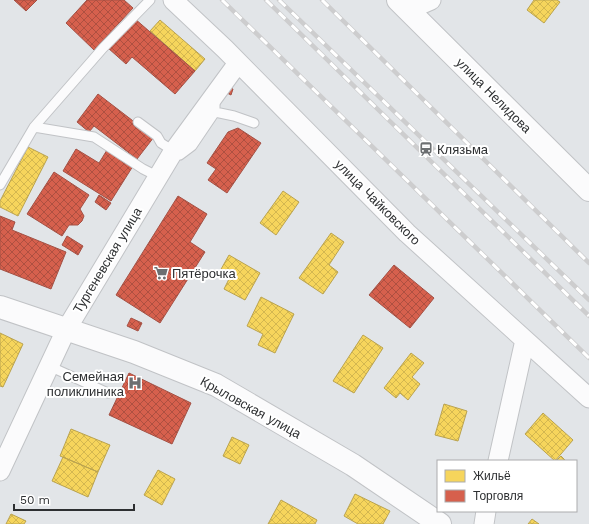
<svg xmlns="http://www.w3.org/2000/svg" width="589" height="524" font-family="'Work Sans',sans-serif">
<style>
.homes{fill:url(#homes-cross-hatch);stroke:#baa34f}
.shops{fill:url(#shops-cross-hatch);stroke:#a35145}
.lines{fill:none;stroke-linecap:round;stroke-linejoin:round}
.lane-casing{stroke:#c1c3c6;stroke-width:11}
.street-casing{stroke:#c1c3c6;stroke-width:21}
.secondary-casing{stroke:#c1c3c6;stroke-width:24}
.lane{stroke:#fbfbfc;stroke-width:9}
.street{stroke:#fbfbfc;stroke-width:19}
.secondary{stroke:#fbfbfc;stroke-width:22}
.rail-casing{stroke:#cdcdce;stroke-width:4.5}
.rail{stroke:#fff;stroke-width:3;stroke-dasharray:9;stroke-linecap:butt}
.labels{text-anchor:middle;stroke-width:4;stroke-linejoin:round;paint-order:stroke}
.street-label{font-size:13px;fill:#2d2f31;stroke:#fff}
.poi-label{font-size:13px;fill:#2d2f31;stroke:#fff;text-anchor:start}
</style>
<defs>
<pattern id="homes-cross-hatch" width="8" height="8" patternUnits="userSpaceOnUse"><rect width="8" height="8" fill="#f6d55c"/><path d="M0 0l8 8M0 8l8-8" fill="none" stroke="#d3b750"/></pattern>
<pattern id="shops-cross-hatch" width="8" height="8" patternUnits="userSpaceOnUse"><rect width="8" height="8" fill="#d6604d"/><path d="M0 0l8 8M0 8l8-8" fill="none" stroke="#ae5041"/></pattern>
</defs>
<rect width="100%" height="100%" fill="#e2e5e8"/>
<path class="homes" d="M 534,0 L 557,0 L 560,2 L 544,23 L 527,10 Z
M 160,20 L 205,59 L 195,71 L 150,31 Z
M 28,147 L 48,157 L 18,216 L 0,207 L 0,201 Z
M 283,191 L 299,202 L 276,235 L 260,223 Z
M 331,233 L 344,242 L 329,265 L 338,272 L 323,294 L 299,278 Z
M 229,255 L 260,273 L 245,300 L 224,289 L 230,277 L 220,271 Z
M 261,297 L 294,314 L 275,353 L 258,345 L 263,334 L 247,326 Z
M 0,333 L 23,344 L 3,387 L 0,386 Z
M 363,335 L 383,348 L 354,393 L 333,381 Z
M 411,353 L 424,363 L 412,377 L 420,384 L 408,400 L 400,393 L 396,398 L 384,388 Z
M 444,404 L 467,411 L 458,441 L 435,435 Z
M 543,413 L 573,440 L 555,461 L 525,434 Z
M 71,429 L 110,445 L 98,472 L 60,456 Z
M 232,437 L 249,445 L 240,464 L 223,456 Z
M 561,456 L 566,461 L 556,461 Z
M 63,457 L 98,472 L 88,497 L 52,481 Z
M 158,470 L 175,479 L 162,505 L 144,495 Z
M 355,494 L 390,511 L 383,524 L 358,524 L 344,516 Z
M 281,500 L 317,520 L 315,524 L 268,524 Z
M 11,514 L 26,521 L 24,524 L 6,524 Z
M 532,519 L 539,524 L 528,524 Z"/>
<path class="shops" d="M 14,0 L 37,0 L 26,11 Z
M 87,0 L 124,0 L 133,8 L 94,50 L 66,23 Z
M 134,18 L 195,71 L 175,94 L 132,57 L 126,64 L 108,48 Z
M 228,86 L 233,89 L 231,95 L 225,92 Z
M 98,94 L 154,137 L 137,159 L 94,126 L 89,132 L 77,122 Z
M 238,128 L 261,143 L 227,193 L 208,180 L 216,169 L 207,163 L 228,132 Z
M 76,149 L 99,163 L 107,150 L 133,166 L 111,201 L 63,171 Z
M 54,172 L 89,195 L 80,209 L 84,216 L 82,221 L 78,225 L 69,225 L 62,236 L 27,214 Z
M 99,195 L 111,203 L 106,210 L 95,202 Z
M 178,196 L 207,214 L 190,242 L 205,252 L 160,323 L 116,295 Z
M 0,216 L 15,222 L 12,230 L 66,252 L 51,289 L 0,269 Z
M 67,236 L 83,246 L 78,255 L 62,245 Z
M 394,265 L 434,298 L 410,328 L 369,295 Z
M 131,318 L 142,323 L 138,331 L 127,326 Z
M 129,373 L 191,403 L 172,444 L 109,415 Z"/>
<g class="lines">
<defs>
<path id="lane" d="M 215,112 L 234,116 L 254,123
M 138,122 L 157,136 L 161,143 L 180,155 L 192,146 L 215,112 L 215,105 L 211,100
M 34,127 L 94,137 L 143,169 L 157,176
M 0,185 L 34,127 L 103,48 L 150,0
M 49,366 L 108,393"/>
<path id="street" d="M 173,0 L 225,49 L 407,233 L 589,398
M 408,10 L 431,0
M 498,461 L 525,340
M 0,471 L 66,330 L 173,152 L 238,63
M 484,524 L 486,511"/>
<path id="secondary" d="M 398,0 L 589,190
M 0,307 L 134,352 L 216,385 L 353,465 L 440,524"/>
</defs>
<use href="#lane" class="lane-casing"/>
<use href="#street" class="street-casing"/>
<use href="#secondary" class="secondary-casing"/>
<use href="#lane" class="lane"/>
<use href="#street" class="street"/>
<use href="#secondary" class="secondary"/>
<defs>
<path id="rail" d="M 222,0 L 589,358
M 266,0 L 589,316
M 279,0 L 589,300
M 322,0 L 589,263"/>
</defs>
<use href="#rail" class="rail-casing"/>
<use href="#rail" class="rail"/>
</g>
<defs>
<symbol id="station-bare" viewBox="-9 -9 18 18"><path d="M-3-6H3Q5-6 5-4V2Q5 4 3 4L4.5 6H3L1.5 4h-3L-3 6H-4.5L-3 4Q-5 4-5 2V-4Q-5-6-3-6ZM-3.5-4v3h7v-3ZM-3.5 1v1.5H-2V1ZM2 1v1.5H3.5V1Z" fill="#6c6f71" stroke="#fff" stroke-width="2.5" paint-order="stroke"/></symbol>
<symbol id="supermarket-bare" viewBox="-9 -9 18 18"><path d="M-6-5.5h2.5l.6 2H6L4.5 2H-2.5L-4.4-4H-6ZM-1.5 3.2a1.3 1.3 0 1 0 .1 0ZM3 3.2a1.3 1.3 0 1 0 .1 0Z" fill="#6c6f71" stroke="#fff" stroke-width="2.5" paint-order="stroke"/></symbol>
<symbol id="hospital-bare" viewBox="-9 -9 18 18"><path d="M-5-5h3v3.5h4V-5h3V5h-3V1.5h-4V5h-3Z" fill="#6c6f71" stroke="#fff" stroke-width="2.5" paint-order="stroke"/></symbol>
</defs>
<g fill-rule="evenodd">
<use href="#station-bare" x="416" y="139" width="20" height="20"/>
<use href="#supermarket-bare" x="151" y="263" width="20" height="20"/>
<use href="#hospital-bare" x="125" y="373" width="20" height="20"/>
</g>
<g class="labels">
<g class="street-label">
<text transform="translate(494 95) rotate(45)" y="5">улица Нелидова</text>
<text transform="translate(378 202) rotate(45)" y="5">улица Чайковского</text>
<text transform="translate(107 260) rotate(-59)" y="5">Тургеневская улица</text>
<text transform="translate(251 407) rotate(29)" y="5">Крыловская улица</text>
</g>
<g class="poi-label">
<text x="437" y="154">Клязьма</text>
<text x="172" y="278">Пятёрочка</text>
<text x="124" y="381" text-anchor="end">Семейная<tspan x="124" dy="15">поликлиника</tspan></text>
</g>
</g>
<rect x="437" y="460" width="140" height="52" fill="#ffffff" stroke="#abacad"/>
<rect x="445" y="470" width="20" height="12" fill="#f6d55c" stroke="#abacad"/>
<text x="473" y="480" font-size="12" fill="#2d2f31">Жильё</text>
<rect x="445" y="490" width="20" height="12" fill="#d6604d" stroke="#abacad"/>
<text x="473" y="500" font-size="12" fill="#2d2f31">Торговля</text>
<path d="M14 504v6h120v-6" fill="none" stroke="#2d2f31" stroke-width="2"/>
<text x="20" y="504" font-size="12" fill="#2d2f31" stroke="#ffffff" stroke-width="3" paint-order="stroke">50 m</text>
</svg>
